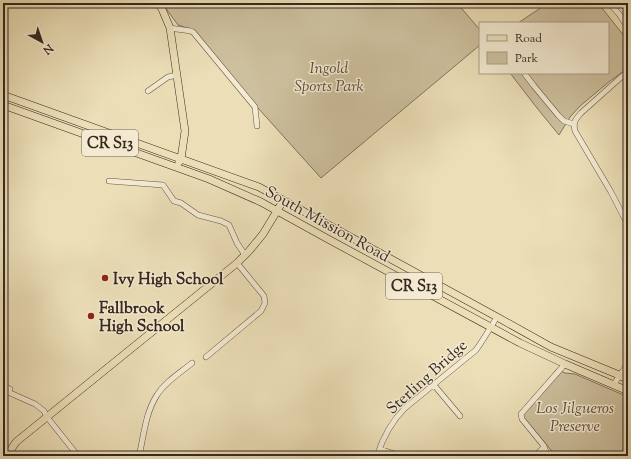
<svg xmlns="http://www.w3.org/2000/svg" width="631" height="459" font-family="'Sorts Mill Goudy',serif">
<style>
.green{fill:#cdc09e;stroke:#81745f}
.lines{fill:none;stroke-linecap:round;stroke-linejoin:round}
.minor-casing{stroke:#635646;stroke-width:6}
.major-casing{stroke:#352820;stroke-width:8}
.path{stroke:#352820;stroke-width:1;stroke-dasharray:3 2;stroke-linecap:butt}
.minor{stroke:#f3ead1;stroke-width:5}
.major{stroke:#ecdfb8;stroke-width:7}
.poi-dot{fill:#8f2418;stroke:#f3ead1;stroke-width:1.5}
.labels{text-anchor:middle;stroke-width:3;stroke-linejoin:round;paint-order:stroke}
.shield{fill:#f3ead1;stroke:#6e6255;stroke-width:1}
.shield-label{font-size:15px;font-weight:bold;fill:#352820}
.park-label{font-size:16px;font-style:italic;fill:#5b4e40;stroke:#f3ead1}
.street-label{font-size:16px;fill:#352820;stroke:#f3ead1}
.poi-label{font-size:16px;font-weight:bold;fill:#352820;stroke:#f3ead1;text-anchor:start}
</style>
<rect width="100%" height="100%" fill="#ecdfb8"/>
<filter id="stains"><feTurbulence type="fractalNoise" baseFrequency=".005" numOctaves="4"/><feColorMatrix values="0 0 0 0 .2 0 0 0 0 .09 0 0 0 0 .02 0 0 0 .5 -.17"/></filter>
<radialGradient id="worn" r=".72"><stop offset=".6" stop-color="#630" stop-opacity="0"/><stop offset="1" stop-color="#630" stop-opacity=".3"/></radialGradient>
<path class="green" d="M 162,3 L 457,3 L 480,30 L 480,45 L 321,178 L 258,108 L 191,29 L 178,25 Z
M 548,3 L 598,3 L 628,41 L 628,68 L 610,81 L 580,106 L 570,117 L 559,135 L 537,108 L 510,73 L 608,73 L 608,23 L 518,23 Z
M 557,369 L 565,373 L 575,374 L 628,397 L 628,456 L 556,456 L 519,412 L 531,401 Z"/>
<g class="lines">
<defs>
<path id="minor" d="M 609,3 L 619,14 L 628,28
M 3,10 L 6,3
M 170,28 C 178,30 186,29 193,32 L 255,107 L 257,126
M 628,71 L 581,113 C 575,120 573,122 575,131 L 611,192 L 628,225
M 524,73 L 534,86 L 558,115 L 564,121 L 574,124
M 148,91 L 168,77 L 177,75
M 109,181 L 163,185 L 174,201 L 181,203 L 198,215 L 221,221 L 229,225 L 237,243 L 245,255
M 206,357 L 261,311 L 265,303 L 264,296 L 237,263
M 614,384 L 625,368 L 628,361
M 434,385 L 460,416
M 3,386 L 10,389
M 8,392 L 35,404 L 44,411 L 47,417 L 78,456
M 380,449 L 400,456
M 137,456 L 140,452 C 144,433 146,412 157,395 C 165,382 180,373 192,363
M 377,456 C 383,437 391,422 405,408 L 476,350 C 484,339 490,328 497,317
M 535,456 L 544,447
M 545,456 L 547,455 L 544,446 L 522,419 L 521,414 L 565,364"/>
<path id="major" d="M 158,3 L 162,9 L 170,28 L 185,131 L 181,159 L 179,162
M 3,95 L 259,187 L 497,317 L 551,347 L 619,375 L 628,380
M 3,105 L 209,179 L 261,202 L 328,239 L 520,343 L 565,364 L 628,391
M 8,456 L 12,448 L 16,442 L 237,263 L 249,251 L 263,234 L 283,201"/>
</defs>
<use href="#minor" class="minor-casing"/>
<use href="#major" class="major-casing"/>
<path class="path" d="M 600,456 L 602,456"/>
<use href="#minor" class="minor"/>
<use href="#major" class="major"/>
</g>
<g class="poi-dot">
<circle cx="105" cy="278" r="4"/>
<circle cx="91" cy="316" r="4"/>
</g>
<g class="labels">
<g class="shield">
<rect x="82" y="130" width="56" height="26" rx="3"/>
<rect x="386" y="273" width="56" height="26" rx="3"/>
</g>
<g class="shield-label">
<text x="110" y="148">CR S13</text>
<text x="414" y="291">CR S13</text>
</g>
<g class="park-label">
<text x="329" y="73">Ingold<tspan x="329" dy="18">Sports Park</tspan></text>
<text x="575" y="413">Los Jilgueros<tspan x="575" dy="18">Preserve</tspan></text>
</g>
<g class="street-label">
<text transform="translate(328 223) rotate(29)" y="6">South Mission Road</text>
<text transform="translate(426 376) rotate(-42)" y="6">Sterling Bridge</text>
</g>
<g class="poi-label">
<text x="113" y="284">Ivy High School</text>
<text x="99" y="313">Fallbrook<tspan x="99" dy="18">High School</tspan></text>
</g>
</g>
<rect width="631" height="459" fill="none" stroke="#ecdfb8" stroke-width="16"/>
<rect x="4" y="4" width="623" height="451" fill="none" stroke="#352820" stroke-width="2"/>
<rect x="8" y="8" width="615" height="443" fill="none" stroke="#352820"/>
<rect x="479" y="22" width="130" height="52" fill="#f3ead1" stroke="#a79c8a"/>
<rect x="487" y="35" width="20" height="6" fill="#ecdfb8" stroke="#a79c8a"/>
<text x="515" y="42" font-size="12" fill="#352820">Road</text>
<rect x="487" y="52" width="20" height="12" fill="#cdc09e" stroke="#a79c8a"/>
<text x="515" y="62" font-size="12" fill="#352820">Park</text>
<g transform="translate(42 42) rotate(140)" stroke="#f3ead1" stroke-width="3" paint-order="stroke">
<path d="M0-3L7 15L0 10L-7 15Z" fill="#352820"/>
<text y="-6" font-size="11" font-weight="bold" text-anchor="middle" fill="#352820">N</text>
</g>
<rect width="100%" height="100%" filter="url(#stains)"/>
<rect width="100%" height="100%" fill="url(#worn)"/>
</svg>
